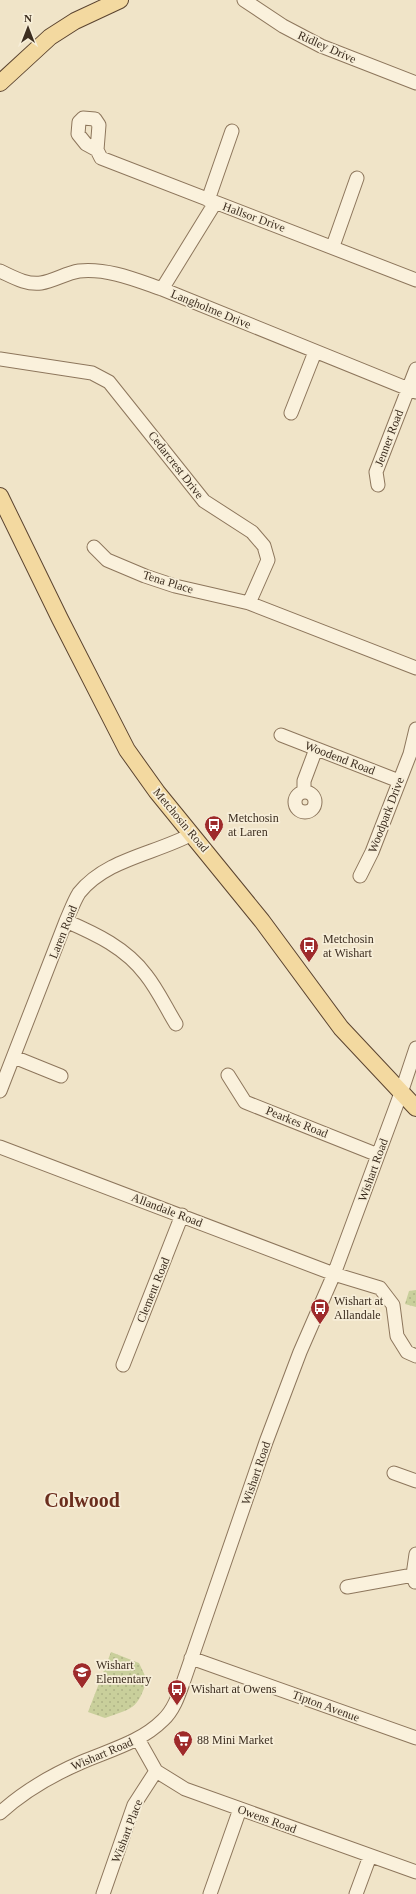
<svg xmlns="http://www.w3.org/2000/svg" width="416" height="1894" font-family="'Times New Roman',serif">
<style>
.park{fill:url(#park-dots)}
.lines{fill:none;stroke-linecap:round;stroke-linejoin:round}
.minor-casing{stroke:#8d765c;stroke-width:15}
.major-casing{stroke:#5b4430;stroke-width:18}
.minor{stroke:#faf1dc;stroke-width:13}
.major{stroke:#f3d9a0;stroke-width:16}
.labels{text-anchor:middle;stroke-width:3.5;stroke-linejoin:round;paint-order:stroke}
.street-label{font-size:12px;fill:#3d2e20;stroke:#f7eed8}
.poi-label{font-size:12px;fill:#3d2e20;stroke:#f7eed8;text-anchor:start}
.town-label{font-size:20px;font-weight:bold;fill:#6b2e1e;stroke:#f7eed8}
</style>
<defs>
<pattern id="park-dots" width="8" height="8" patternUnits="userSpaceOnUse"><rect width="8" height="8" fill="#c9cf9b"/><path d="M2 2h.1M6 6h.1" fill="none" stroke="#aeb285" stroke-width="1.8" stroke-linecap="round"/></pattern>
</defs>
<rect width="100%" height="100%" fill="#f0e4c8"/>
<path class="park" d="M 416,1290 L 416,1307 L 405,1304 L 409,1291 Z
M 111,1652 L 139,1663 L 147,1680 C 137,1710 133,1708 105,1718 L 88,1712 Z"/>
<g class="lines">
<defs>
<path id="minor" d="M 244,0 L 283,26 L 321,46 L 416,83
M 97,150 L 86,144 L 78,134 L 79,122 L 83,118 L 95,119 L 99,125 L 97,150 L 101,158 L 416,280
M 208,200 L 232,131
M 333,246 L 357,178
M 0,271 C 13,277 26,285 41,283 C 54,281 66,273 79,271 C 108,268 136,280 162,289 L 416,392
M 162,289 L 215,203
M 0,359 L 92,373 L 109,382 L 204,501 L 252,532 L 264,546 L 268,560 L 249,603
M 291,413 L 315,352
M 378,485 L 376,472 L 416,369
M 94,547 L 107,560 L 145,576 L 175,586 L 249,603 L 416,668
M 281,735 L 399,781
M 304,791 L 304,781 L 316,749
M295 802a10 10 0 1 1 20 0a10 10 0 1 1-20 0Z
M 360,876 L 372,852 L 410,754 L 416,729
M 66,921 C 96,934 126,948 146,975 C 158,990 166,1008 176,1024
M 14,1057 L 61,1076
M 228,1075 L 245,1102 L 378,1155
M 0,1091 L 66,921 C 70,912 74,901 79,893 C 106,859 155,854 192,834
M 0,1147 L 334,1274 L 380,1288 L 393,1305 L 397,1336 L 407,1352 L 416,1356
M 123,1365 L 182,1215
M 394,1473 L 416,1481
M 415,1582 L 413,1575 L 416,1554
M 347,1587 L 413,1575
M 191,1658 L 416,1738
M 138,1739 L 156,1771 L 185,1789 L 416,1872
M 0,1813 C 24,1791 52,1775 82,1762 C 110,1750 141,1742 163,1720 C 174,1710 179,1694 184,1680 L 266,1442 L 300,1352 L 334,1274 L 401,1093 L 416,1048
M 103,1894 L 134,1805 L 156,1771
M 210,1894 L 240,1809
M 356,1894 L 370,1856"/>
<path id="major" d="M 0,83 L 50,37 L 75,21 L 120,0
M 0,496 L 60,619 L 127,750 L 157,792 L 262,921 L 341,1028 L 416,1108"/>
</defs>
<use href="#minor" class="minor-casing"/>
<use href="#major" class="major-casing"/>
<use href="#minor" class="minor"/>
<use href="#major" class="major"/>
</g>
<defs>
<symbol id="bus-pin" viewBox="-11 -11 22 30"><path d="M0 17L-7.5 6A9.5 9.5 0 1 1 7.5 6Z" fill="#9e2a2b" stroke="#f7eed8"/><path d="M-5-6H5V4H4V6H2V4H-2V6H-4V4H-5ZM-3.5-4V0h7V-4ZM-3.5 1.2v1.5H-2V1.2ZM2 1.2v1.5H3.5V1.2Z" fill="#fff"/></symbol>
<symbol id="school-pin" viewBox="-11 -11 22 30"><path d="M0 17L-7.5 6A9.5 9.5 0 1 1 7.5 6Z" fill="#9e2a2b" stroke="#f7eed8"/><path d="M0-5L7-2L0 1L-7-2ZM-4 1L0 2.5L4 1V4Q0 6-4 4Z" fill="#fff"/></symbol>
<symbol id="supermarket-pin" viewBox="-11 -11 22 30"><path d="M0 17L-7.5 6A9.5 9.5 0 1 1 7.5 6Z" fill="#9e2a2b" stroke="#f7eed8"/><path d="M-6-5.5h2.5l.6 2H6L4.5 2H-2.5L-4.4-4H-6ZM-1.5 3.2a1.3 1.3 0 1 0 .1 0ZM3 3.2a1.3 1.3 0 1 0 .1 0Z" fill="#fff"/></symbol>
</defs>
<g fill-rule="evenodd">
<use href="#bus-pin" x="203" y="814" width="22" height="30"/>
<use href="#bus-pin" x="298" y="935" width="22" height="30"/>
<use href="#bus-pin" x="309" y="1297" width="22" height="30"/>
<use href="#school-pin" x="71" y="1661" width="22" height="30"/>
<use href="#bus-pin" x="166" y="1678" width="22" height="30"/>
<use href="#supermarket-pin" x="172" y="1729" width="22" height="30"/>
</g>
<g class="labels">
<g class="street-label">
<text transform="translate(327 47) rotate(24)" y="4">Ridley Drive</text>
<text transform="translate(254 217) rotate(20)" y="4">Hallsor Drive</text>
<text transform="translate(211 309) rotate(22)" y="4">Langholme Drive</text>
<text transform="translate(389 438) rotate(-69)" y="4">Jenner Road</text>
<text transform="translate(176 465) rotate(52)" y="4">Cedarcrest Drive</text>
<text transform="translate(168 582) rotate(17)" y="4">Tena Place</text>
<text transform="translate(340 758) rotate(21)" y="4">Woodend Road</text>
<text transform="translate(386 815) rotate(-69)" y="4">Woodpark Drive</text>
<text transform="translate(181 820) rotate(50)" y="4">Metchosin Road</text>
<text transform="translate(63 932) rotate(-68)" y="4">Laren Road</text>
<text transform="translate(297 1122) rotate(22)" y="4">Pearkes Road</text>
<text transform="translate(373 1170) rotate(-70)" y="4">Wishart Road</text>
<text transform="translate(167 1210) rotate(21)" y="4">Allandale Road</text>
<text transform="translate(153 1290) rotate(-68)" y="4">Clement Road</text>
<text transform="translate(256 1473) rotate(-71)" y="4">Wishart Road</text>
<text transform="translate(326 1706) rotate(20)" y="4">Tipton Avenue</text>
<text transform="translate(102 1754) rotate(-23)" y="4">Wishart Road</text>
<text transform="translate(267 1819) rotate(20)" y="4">Owens Road</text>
<text transform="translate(127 1831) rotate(-69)" y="4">Wishart Place</text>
</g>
<g class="poi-label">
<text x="228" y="822">Metchosin<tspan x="228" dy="14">at Laren</tspan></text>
<text x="323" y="943">Metchosin<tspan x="323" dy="14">at Wishart</tspan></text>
<text x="334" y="1305">Wishart at<tspan x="334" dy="14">Allandale</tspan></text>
<text x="96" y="1669">Wishart<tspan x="96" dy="14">Elementary</tspan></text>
<text x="191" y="1693">Wishart at Owens</text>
<text x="197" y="1744">88 Mini Market</text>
</g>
<g class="town-label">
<text x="82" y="1507">Colwood</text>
</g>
</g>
<g transform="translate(28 28)" stroke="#f7eed8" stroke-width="3" paint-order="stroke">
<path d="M0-3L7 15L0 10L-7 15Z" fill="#3d2e20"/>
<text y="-6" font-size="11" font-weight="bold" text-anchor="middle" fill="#3d2e20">N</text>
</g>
</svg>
